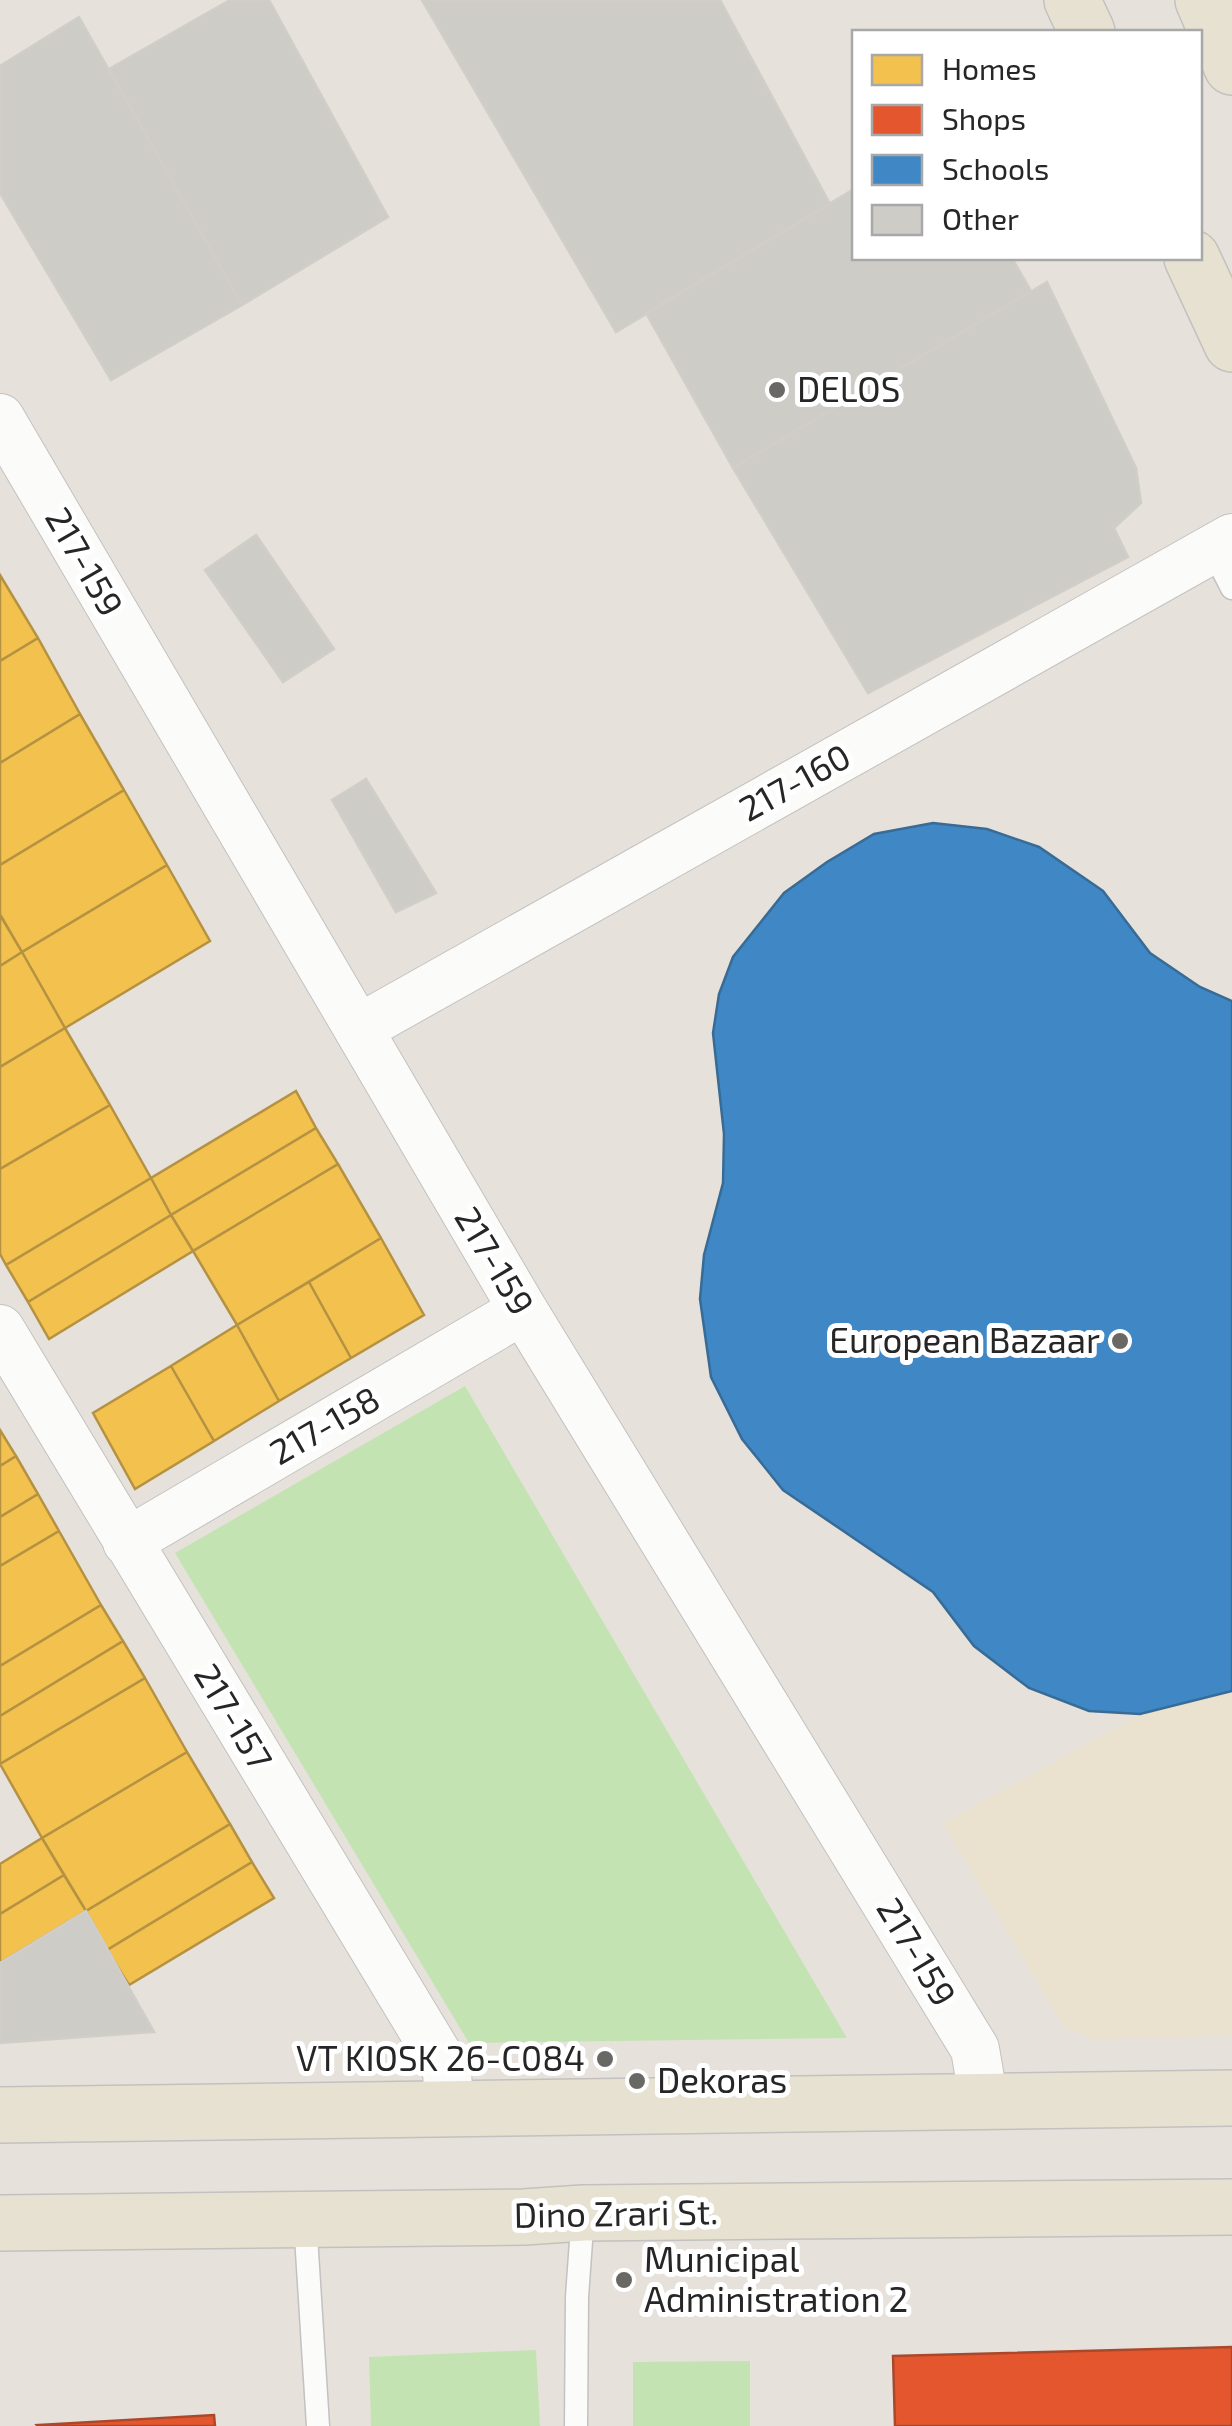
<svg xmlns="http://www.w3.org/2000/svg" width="1232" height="2426" font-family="'Exo 2',sans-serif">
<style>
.education{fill:#eae2cf}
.green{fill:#c4e3b2}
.homes{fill:#f2c14e;stroke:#b59242;stroke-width:2.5}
.shops{fill:#e4572e;stroke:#ab482c;stroke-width:2.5}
.schools{fill:#3f88c5;stroke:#386b95;stroke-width:2.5}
.building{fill:#ceccc7;stroke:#d1cdc8;stroke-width:2.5}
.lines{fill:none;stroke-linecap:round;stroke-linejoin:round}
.lane-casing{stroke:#c3c1c1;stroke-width:25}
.street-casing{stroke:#c3c1c1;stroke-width:50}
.primary-casing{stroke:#c3c1bf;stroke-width:58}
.lane{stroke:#fbfbfa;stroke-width:22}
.street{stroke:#fbfbfa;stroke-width:48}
.primary{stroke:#e6e1d0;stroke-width:55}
.poi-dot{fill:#696865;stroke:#fff;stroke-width:4}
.labels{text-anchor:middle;stroke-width:10;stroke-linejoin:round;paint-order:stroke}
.poi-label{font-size:35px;fill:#262626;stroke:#fff;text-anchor:start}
.street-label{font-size:35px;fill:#262626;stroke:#fff}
</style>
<rect width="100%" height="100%" fill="#e6e2db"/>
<path class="education" d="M 1232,1665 L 1232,2036 L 1094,2039 L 1064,2027 L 943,1823 Z"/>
<path class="green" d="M 465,1386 L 847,2038 L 469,2043 L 175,1553 Z
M 536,2350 L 540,2426 L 371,2426 L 369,2357 Z
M 750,2361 L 750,2426 L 633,2426 L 633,2362 Z"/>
<path class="homes" d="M 0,575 L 38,638 L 0,661 Z
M 38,638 L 80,714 L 0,763 L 0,661 Z
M 80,714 L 124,790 L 0,865 L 0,763 Z
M 124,790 L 167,865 L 22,952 L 0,915 L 0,865 Z
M 167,865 L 210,941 L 65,1028 L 22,952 Z
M 1,916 L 22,952 L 0,966 L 0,916 Z
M 22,952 L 65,1028 L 0,1067 L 0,966 Z
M 65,1028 L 110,1105 L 0,1169 L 0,1067 Z
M 296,1091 L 316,1128 L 171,1215 L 151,1178 Z
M 110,1105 L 151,1178 L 6,1265 L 0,1254 L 0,1169 Z
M 316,1128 L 338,1164 L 193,1251 L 171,1215 Z
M 338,1164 L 381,1238 L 237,1325 L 193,1251 Z
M 151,1178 L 171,1215 L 28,1302 L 6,1265 Z
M 171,1215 L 193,1251 L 49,1339 L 28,1302 Z
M 381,1238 L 424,1315 L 351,1358 L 309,1282 Z
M 309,1282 L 351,1358 L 279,1401 L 237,1325 Z
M 237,1325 L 279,1401 L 214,1441 L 171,1366 Z
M 171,1366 L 214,1441 L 135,1489 L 93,1413 Z
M 0,1430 L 16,1456 L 0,1466 Z
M 16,1456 L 38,1494 L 0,1517 L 0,1466 Z
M 38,1494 L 59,1531 L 0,1566 L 0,1517 Z
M 59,1531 L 101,1605 L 0,1666 L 0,1566 Z
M 101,1605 L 123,1641 L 0,1716 L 0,1666 Z
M 123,1641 L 145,1678 L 0,1764 L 0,1716 Z
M 145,1678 L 187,1752 L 42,1838 L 0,1764 Z
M 187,1752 L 230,1824 L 86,1911 L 42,1838 Z
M 230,1824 L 252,1862 L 107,1950 L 86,1911 Z
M 42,1838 L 64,1875 L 0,1914 L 0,1864 Z
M 252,1862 L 274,1898 L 129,1985 L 107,1950 Z
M 64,1875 L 86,1911 L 0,1963 L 0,1914 Z"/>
<path class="shops" d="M 1232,2347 L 1232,2426 L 895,2426 L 893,2356 Z
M 214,2415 L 215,2426 L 38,2426 L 37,2425 Z"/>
<path class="schools" d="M 933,823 L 987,829 L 1039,847 L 1103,891 L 1150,953 L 1200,987 L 1232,1001 L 1232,1691 L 1140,1714 L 1089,1711 L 1029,1688 L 974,1646 L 933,1592 L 783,1490 L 742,1439 L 711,1377 L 700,1299 L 704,1255 L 723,1183 L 724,1134 L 713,1033 L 719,994 L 733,957 L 784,893 L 827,862 L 874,834 Z"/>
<path class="building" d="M 230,0 L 269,0 L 388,217 L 242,305 L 109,69 Z
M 422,0 L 720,0 L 830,204 L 616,332 Z
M 79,17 L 242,305 L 111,380 L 0,193 L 0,66 Z
M 854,189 L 854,258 L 1012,258 L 1031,291 L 733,468 L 646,313 Z
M 1047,282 L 1136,468 L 1141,503 L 1114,528 L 1128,557 L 868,693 L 733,468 Z
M 256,535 L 334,649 L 283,682 L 205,570 Z
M 366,779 L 436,893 L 396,912 L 332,800 Z
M 86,1911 L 154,2032 L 0,2043 L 0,1963 Z"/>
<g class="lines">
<defs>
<path id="lane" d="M 1212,549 L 1232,588
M 305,2220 L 318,2426
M 576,2426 L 577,2297 L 583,2213"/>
<path id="street" d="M 0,418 L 523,1310 L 975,2049 L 984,2102
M 358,1029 L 1232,538
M 0,1329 L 447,2070 L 449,2109
M 127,1542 L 523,1310"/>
<path id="primary" d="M 1072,0 L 1087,32
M 1203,0 L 1232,67
M 1192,258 L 1232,344
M 0,2115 L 1232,2098
M 0,2223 L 524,2217 L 583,2213 L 1232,2207"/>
</defs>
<use href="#lane" class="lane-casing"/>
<use href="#street" class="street-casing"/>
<use href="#primary" class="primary-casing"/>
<use href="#lane" class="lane"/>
<use href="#street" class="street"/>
<use href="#primary" class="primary"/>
</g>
<g class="poi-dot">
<circle cx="777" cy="390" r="10"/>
<circle cx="1120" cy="1341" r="10"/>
<circle cx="605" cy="2059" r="10"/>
<circle cx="637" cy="2081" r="10"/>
<circle cx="624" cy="2280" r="10"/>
</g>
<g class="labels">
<g class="poi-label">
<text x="797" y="402">DELOS</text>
<text x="1100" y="1353" text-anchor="end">European Bazaar</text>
<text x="585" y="2071" text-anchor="end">VT KIOSK 26-C084</text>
<text x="657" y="2093">Dekoras</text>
<text x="644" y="2272">Municipal<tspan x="644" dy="40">Administration 2</tspan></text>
</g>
<g class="street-label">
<text transform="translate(84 562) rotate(60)" y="12">217-159</text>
<text transform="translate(795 783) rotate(-29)" y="12">217-160</text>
<text transform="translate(494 1261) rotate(59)" y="12">217-159</text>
<text transform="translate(325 1426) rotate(-30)" y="12">217-158</text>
<text transform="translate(233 1717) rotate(59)" y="12">217-157</text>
<text transform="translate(916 1952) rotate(59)" y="12">217-159</text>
<text transform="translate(616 2214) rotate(-1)" y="12">Dino Zrari St.</text>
</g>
</g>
<rect x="852" y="30" width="350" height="230" fill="#ffffff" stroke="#a8a8a8" stroke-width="2.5"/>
<rect x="872" y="55" width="50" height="30" fill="#f2c14e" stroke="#a8a8a8" stroke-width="2.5"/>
<text x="942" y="80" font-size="30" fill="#262626">Homes</text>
<rect x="872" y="105" width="50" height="30" fill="#e4572e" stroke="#a8a8a8" stroke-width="2.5"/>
<text x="942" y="130" font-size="30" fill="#262626">Shops</text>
<rect x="872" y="155" width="50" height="30" fill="#3f88c5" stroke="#a8a8a8" stroke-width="2.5"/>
<text x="942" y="180" font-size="30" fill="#262626">Schools</text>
<rect x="872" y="205" width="50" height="30" fill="#ceccc7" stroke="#a8a8a8" stroke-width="2.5"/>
<text x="942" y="230" font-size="30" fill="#262626">Other</text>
</svg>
